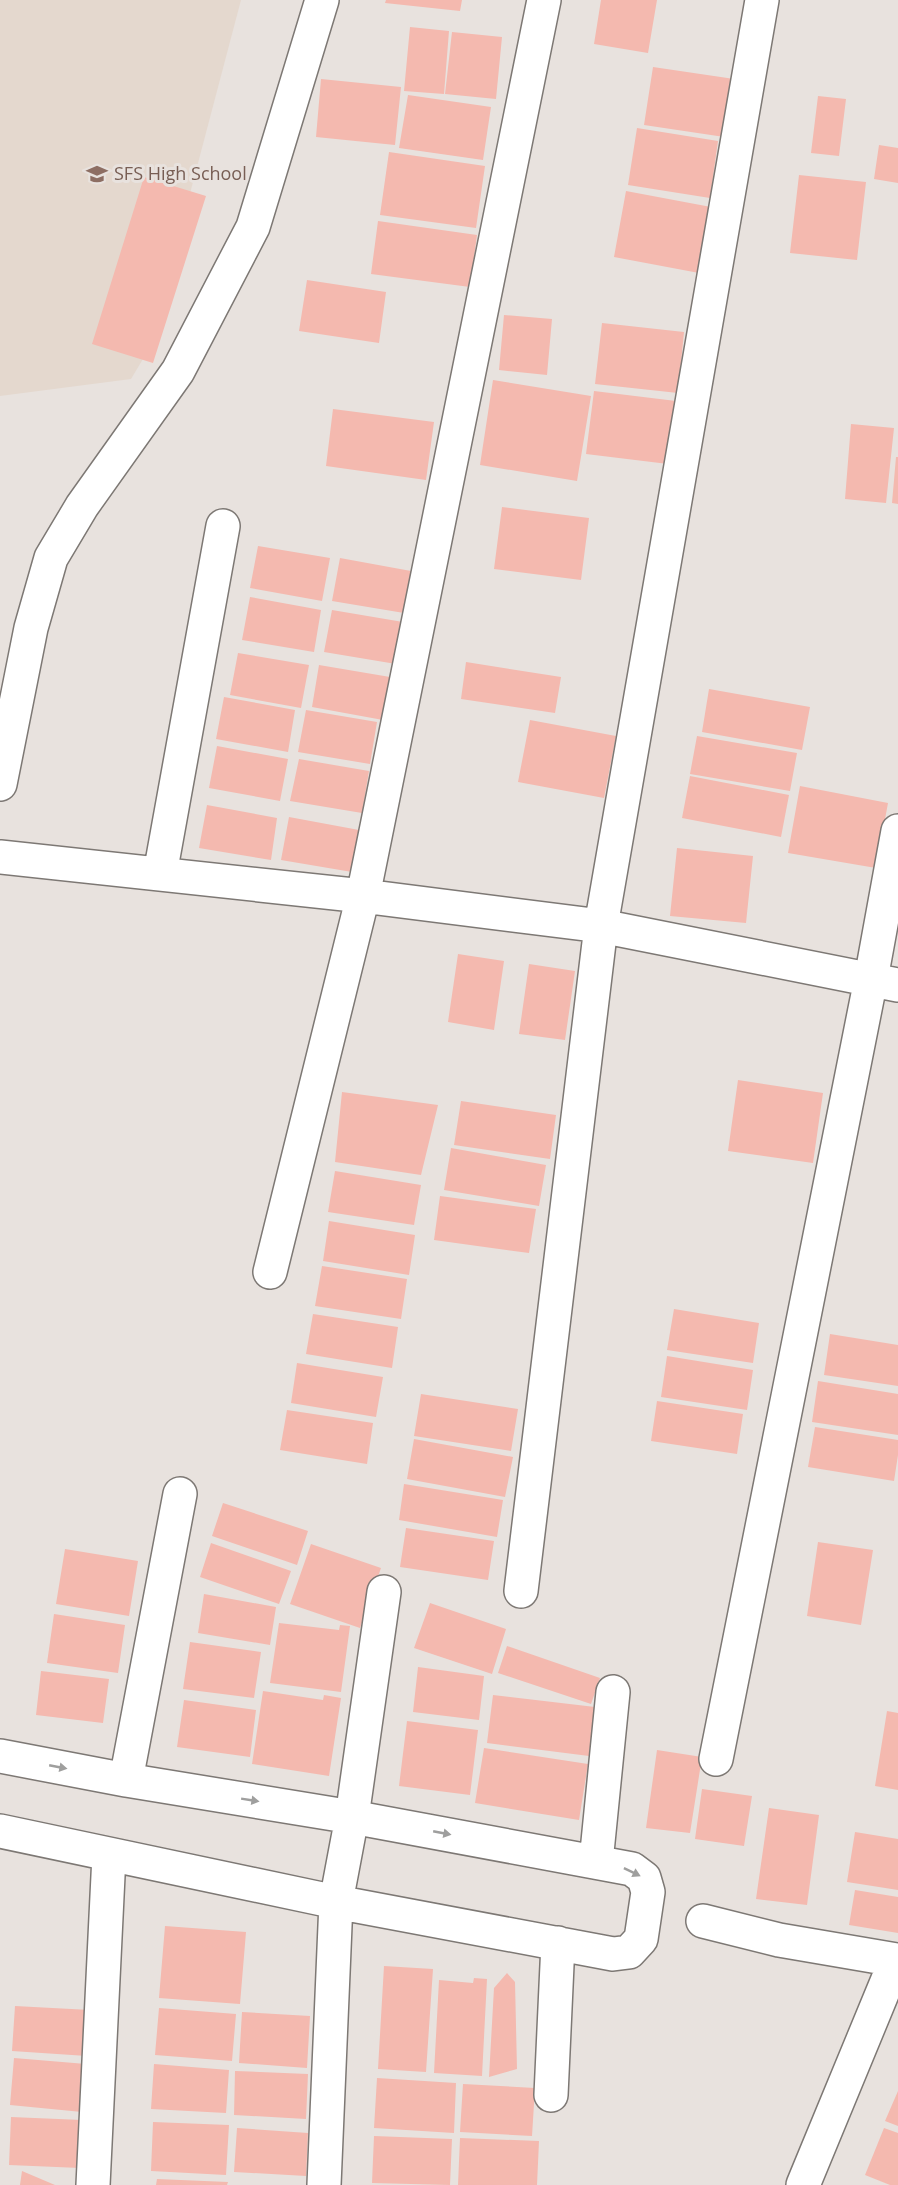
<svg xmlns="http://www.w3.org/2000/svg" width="898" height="2185" font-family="'Open Sans',sans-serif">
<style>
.built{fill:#e4d8ce}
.building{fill:#f4b9af}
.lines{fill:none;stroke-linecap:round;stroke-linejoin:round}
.street-casing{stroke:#7d7874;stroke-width:36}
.secondary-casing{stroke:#7d7874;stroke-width:36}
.street{stroke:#fff;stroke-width:33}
.secondary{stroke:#fff;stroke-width:33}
.oneway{fill:#9f9f9e}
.labels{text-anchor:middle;stroke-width:6;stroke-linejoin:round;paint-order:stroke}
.education-label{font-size:18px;fill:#785e54;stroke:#e8e2de;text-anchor:start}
</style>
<rect width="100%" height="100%" fill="#e8e2de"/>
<path class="built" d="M 0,0 L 241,0 L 149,349 L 131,379 L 0,396 Z"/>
<path class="building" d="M 386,0 L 462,0 L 460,11 L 385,3 Z
M 601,0 L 657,0 L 648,53 L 594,44 Z
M 410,27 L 449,31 L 444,94 L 404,91 Z
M 452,32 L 502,37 L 496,99 L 445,94 Z
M 653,67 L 741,80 L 731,138 L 644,125 Z
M 321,79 L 401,87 L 395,145 L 316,137 Z
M 408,95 L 491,107 L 483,160 L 399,148 Z
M 818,96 L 846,99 L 839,156 L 811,153 Z
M 637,128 L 718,141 L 710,198 L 628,185 Z
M 879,145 L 898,148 L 898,183 L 874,179 Z
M 389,152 L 485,166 L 476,228 L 380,215 Z
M 799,175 L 866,182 L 857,260 L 790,253 Z
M 144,177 L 206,196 L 153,363 L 92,344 Z
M 626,191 L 711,207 L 699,273 L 614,257 Z
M 378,221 L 477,235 L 470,287 L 371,274 Z
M 307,280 L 386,292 L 379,343 L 299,331 Z
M 504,315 L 552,319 L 547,375 L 499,370 Z
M 602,323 L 684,332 L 678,393 L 595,384 Z
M 493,380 L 591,396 L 577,481 L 480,465 Z
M 594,391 L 676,401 L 668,464 L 586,454 Z
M 333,409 L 434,422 L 426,480 L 326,466 Z
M 851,424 L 894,428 L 886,503 L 845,499 Z
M 896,457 L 898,457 L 898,504 L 892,503 Z
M 502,507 L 589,518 L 581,580 L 494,569 Z
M 258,546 L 330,558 L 322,601 L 250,588 Z
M 340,558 L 411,571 L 404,613 L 332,601 Z
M 250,597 L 321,610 L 314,652 L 242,640 Z
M 332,610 L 403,622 L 396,664 L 324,652 Z
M 238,653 L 309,665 L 301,708 L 230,695 Z
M 466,662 L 561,677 L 555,713 L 461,699 Z
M 319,665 L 390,677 L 383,720 L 312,707 Z
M 709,689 L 810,707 L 802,750 L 702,732 Z
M 224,697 L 295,710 L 288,752 L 216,739 Z
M 306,710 L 377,722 L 370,764 L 298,752 Z
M 530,720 L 616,736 L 604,798 L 518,782 Z
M 697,736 L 797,753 L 790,791 L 690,774 Z
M 217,746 L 288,759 L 280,801 L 209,788 Z
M 299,759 L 369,771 L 362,813 L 290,801 Z
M 690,776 L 789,795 L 781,837 L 682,818 Z
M 800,786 L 888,803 L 876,868 L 788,853 Z
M 207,805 L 277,818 L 271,860 L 199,848 Z
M 289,817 L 359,830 L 352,872 L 281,860 Z
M 677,848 L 753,856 L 746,923 L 670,916 Z
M 458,954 L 504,961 L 494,1030 L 448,1022 Z
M 529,964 L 575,971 L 565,1040 L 519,1034 Z
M 738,1080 L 823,1093 L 813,1163 L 728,1151 Z
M 342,1092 L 438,1105 L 421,1175 L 335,1162 Z
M 461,1101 L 556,1115 L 550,1159 L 454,1145 Z
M 451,1148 L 546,1165 L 539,1206 L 444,1190 Z
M 335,1171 L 421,1185 L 414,1225 L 328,1212 Z
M 440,1196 L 536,1209 L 529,1253 L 434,1240 Z
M 329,1221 L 415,1235 L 409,1275 L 323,1261 Z
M 322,1266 L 407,1279 L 401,1319 L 315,1306 Z
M 674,1309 L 759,1323 L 753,1363 L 667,1350 Z
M 313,1314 L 398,1327 L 392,1368 L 306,1354 Z
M 830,1334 L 898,1345 L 898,1386 L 824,1375 Z
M 667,1356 L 753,1370 L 747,1410 L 661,1397 Z
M 297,1363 L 383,1377 L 376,1417 L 291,1403 Z
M 818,1381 L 898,1394 L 898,1435 L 812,1422 Z
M 421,1394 L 518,1409 L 511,1451 L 414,1436 Z
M 657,1401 L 743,1414 L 737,1454 L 651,1441 Z
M 287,1410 L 373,1423 L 367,1464 L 280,1450 Z
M 815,1427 L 898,1440 L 898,1455 L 894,1481 L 808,1467 Z
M 414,1439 L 513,1457 L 505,1497 L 407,1479 Z
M 404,1484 L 503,1500 L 497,1537 L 399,1520 Z
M 223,1503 L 308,1531 L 297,1565 L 212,1536 Z
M 406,1528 L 494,1541 L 488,1580 L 400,1567 Z
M 818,1542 L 873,1550 L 861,1625 L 807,1616 Z
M 211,1543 L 291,1571 L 279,1604 L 200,1577 Z
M 311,1544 L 381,1568 L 360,1628 L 290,1604 Z
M 65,1549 L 138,1561 L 129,1616 L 56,1604 Z
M 204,1594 L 276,1607 L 270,1645 L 198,1633 Z
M 430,1603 L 506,1629 L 492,1674 L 414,1648 Z
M 54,1614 L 125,1625 L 118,1673 L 47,1663 Z
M 279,1623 L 339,1630 L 340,1625 L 350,1626 L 341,1692 L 270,1683 Z
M 190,1642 L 261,1652 L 254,1698 L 183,1689 Z
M 507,1646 L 600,1678 L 591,1704 L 498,1673 Z
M 418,1667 L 484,1676 L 479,1720 L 413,1712 Z
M 41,1671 L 109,1679 L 103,1723 L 36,1715 Z
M 263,1691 L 323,1700 L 324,1695 L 341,1698 L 329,1776 L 252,1764 Z
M 493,1695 L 595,1707 L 589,1756 L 487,1743 Z
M 184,1700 L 256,1710 L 250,1757 L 177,1747 Z
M 887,1711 L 898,1713 L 898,1790 L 875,1786 Z
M 407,1721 L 478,1730 L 470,1795 L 399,1786 Z
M 484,1748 L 588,1764 L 579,1820 L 475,1803 Z
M 657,1750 L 702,1757 L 690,1833 L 646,1828 Z
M 702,1789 L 752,1796 L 744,1846 L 695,1839 Z
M 769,1808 L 819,1815 L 807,1905 L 756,1899 Z
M 855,1832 L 898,1839 L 898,1890 L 847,1882 Z
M 855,1890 L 898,1897 L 898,1933 L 849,1925 Z
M 165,1926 L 246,1932 L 240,2004 L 159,1998 Z
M 384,1966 L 433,1969 L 426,2072 L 378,2069 Z
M 507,1973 L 515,1982 L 517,2069 L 489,2077 L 494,1988 Z
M 474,1978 L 487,1979 L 482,2076 L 434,2073 L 439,1980 L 473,1983 Z
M 15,2006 L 90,2010 L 87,2056 L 12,2051 Z
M 159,2008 L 236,2014 L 232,2061 L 155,2055 Z
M 242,2012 L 310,2016 L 307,2068 L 239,2063 Z
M 14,2058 L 86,2064 L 82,2112 L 10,2105 Z
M 154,2064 L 229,2070 L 226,2113 L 151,2109 Z
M 235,2071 L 308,2074 L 306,2119 L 234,2115 Z
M 377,2078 L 456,2083 L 454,2133 L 374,2128 Z
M 463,2084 L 535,2088 L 532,2136 L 460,2132 Z
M 898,2091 L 898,2126 L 885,2121 Z
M 11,2117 L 82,2120 L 80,2168 L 9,2165 Z
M 153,2122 L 229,2125 L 226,2175 L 151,2171 Z
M 237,2128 L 308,2133 L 306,2176 L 234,2172 Z
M 884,2128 L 898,2133 L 898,2185 L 890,2185 L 865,2175 Z
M 374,2136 L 452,2139 L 450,2185 L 372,2183 Z
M 460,2138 L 539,2141 L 537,2185 L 458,2185 Z
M 22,2171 L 55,2185 L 20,2185 Z
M 157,2179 L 228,2182 L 227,2185 L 156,2185 Z"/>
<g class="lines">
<defs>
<path id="street" d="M 0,857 L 363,896 L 601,926 L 898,985
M 160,874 L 223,526
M 270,1272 L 363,896 L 544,0
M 521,1591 L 601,926 L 762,0
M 0,1756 L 126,1780 L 352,1817 L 632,1869 L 644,1878 L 648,1892 L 641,1939 L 629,1952 L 613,1954 L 336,1902 L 0,1831
M 716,1759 L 871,979 L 898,831
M 126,1780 L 180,1494
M 596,1862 L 613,1692
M 703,1921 L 779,1940 L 896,1960
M 551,2095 L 558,1943
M 93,2185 L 109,1855
M 324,2185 L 336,1902 L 352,1817 L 384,1592
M 803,2185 L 896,1960 L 898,1960"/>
<path id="secondary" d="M 0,784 L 31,628 L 51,558 L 82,506 L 178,371 L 253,227 L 322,0"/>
</defs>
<use href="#street" class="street-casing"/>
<use href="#secondary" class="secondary-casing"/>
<use href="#street" class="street"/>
<use href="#secondary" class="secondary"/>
</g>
<defs><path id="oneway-solid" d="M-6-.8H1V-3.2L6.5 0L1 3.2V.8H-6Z" transform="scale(1.5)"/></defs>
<g class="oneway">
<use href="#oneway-solid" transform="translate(58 1767) rotate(11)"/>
<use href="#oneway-solid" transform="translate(250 1800) rotate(9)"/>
<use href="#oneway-solid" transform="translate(442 1833) rotate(11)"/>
<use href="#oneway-solid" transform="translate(632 1872) rotate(26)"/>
</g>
<defs>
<symbol id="school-bare" viewBox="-9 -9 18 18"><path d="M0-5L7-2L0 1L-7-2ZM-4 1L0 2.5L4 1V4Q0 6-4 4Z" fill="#8d6e63" stroke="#e8e2de" stroke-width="2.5" paint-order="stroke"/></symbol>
</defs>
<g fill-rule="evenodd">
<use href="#school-bare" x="82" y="159" width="30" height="30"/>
</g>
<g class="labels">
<g class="education-label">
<text x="114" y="180">SFS High School</text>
</g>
</g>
</svg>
